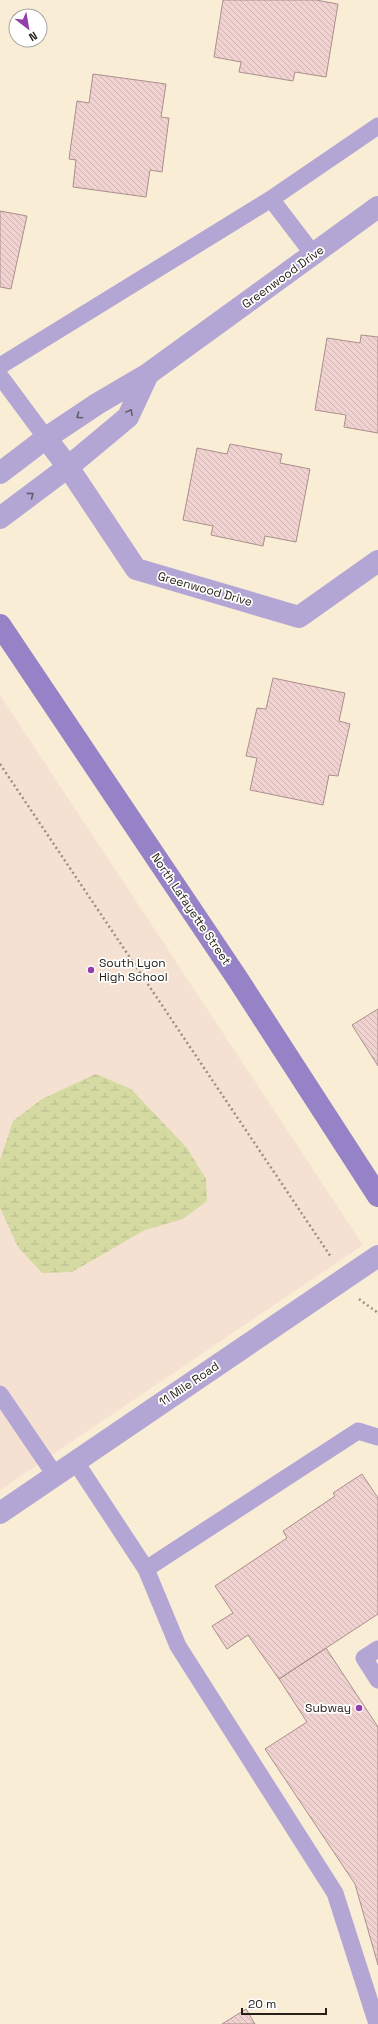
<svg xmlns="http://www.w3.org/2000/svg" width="378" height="2024" font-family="'Space Grotesk',sans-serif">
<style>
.education{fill:#f4e1d1}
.wetland{fill:url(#wetland-marsh)}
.building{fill:url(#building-back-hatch);stroke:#ab8f8d}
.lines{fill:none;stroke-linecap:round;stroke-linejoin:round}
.path{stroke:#99907f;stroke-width:2.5;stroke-dasharray:2 3;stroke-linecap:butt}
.service{stroke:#b3a6d5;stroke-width:17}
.minor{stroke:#b3a6d5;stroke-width:22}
.tertiary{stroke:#b3a6d5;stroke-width:22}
.secondary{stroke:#9682c6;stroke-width:22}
.oneway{stroke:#655d6d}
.poi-dot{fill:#923daa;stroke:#fff;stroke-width:1.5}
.labels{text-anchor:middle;stroke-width:3.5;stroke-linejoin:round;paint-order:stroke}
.street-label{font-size:12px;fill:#252118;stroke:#fff}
.poi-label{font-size:12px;fill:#252118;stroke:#fff;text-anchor:start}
</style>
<defs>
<pattern id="wetland-marsh" width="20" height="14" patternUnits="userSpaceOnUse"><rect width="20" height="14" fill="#d5daa2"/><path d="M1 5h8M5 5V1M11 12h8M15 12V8" fill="none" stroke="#b7bb8b"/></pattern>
<pattern id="building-back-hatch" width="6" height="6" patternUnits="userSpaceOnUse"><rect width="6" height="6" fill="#f0d2d0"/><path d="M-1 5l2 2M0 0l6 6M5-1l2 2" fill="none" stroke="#ceb4b2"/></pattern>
</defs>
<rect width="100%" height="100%" fill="#faedd5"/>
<path class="education" d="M 0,695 L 363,1245 L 0,1490 Z"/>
<path class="wetland" d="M 96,1074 L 131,1089 L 187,1148 L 206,1179 L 207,1201 L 183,1219 L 145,1230 L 72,1272 L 42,1273 L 18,1247 L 0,1208 L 0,1160 L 13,1121 L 42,1099 Z"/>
<path class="building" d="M 223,0 L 316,0 L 338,4 L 326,77 L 295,72 L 293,81 L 239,72 L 241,62 L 214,57 Z
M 93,74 L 166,84 L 161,117 L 169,118 L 162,172 L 150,170 L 146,197 L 73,187 L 76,160 L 69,159 L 77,101 L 89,103 Z
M 0,211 L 27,216 L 11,289 L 0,287 Z
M 361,335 L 378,337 L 378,433 L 344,427 L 346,415 L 315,410 L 327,338 L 360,343 Z
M 230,444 L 282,454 L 280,463 L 310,469 L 296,542 L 265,536 L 263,546 L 211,535 L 213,526 L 183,520 L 197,448 L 227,454 Z
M 273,678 L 345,693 L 339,721 L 350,724 L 338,776 L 329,775 L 323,805 L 250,790 L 257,758 L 246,756 L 257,708 L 266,709 Z
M 378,1009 L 378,1066 L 352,1025 Z
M 362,1474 L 378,1498 L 378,1614 L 279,1679 L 248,1635 L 227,1649 L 212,1626 L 233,1613 L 215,1586 L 287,1538 L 283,1531 L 335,1496 L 333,1493 Z
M 326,1648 L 378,1727 L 378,1965 L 355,1884 L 265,1749 L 307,1722 L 279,1679 Z
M 246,2009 L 255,2024 L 222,2024 Z"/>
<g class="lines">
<path class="path" d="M 0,764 L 331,1257
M 359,1299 L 378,1313"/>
<path class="service" d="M 271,199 L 313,254
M 0,366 L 271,199 L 378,126
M 0,376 L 46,438
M 0,1394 L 55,1475
M 75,1461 L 146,1569 L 358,1431 L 378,1437
M 146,1569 L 178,1646 L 335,1893 L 377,2024
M 378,1649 L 364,1658 L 378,1680"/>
<path class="minor" d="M 46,438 L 68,467 L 136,569 L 299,617 L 378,561
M 0,473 L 46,438 L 97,404 L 148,374 L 378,207
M 0,518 L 68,467 L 128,417 L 148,374"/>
<path class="tertiary" d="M 0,1513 L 378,1256"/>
<path class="secondary" d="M 0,625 L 237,978 L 378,1196"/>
</g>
<defs><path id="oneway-chevron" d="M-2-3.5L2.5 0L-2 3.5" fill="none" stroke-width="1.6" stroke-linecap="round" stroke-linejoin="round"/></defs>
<g class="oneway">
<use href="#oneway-chevron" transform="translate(130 412) rotate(-62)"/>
<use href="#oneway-chevron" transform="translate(79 416) rotate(146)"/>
<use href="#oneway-chevron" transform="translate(31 495) rotate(-37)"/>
</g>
<g class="poi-dot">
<circle cx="91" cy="970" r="4"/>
<circle cx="359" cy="1708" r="4"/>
</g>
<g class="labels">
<g class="street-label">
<text transform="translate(283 277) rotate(-36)" y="4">Greenwood Drive</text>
<text transform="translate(205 589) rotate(16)" y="4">Greenwood Drive</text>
<text transform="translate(191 909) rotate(56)" y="4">North Lafayette Street</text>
<text transform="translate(189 1384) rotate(-34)" y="4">11 Mile Road</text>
</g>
<g class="poi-label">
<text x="99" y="967">South Lyon<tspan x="99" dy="14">High School</tspan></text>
<text x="351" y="1712" text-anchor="end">Subway</text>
</g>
</g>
<g transform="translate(28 28) rotate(149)"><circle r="19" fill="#ffffff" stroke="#a8a6a3"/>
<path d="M0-3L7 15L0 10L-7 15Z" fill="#923daa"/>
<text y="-6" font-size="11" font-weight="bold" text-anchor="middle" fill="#252118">N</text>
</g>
<path d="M242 2008v6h84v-6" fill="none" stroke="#252118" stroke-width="2"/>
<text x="248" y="2008" font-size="12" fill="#252118" stroke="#ffffff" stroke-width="3" paint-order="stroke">20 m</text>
</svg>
